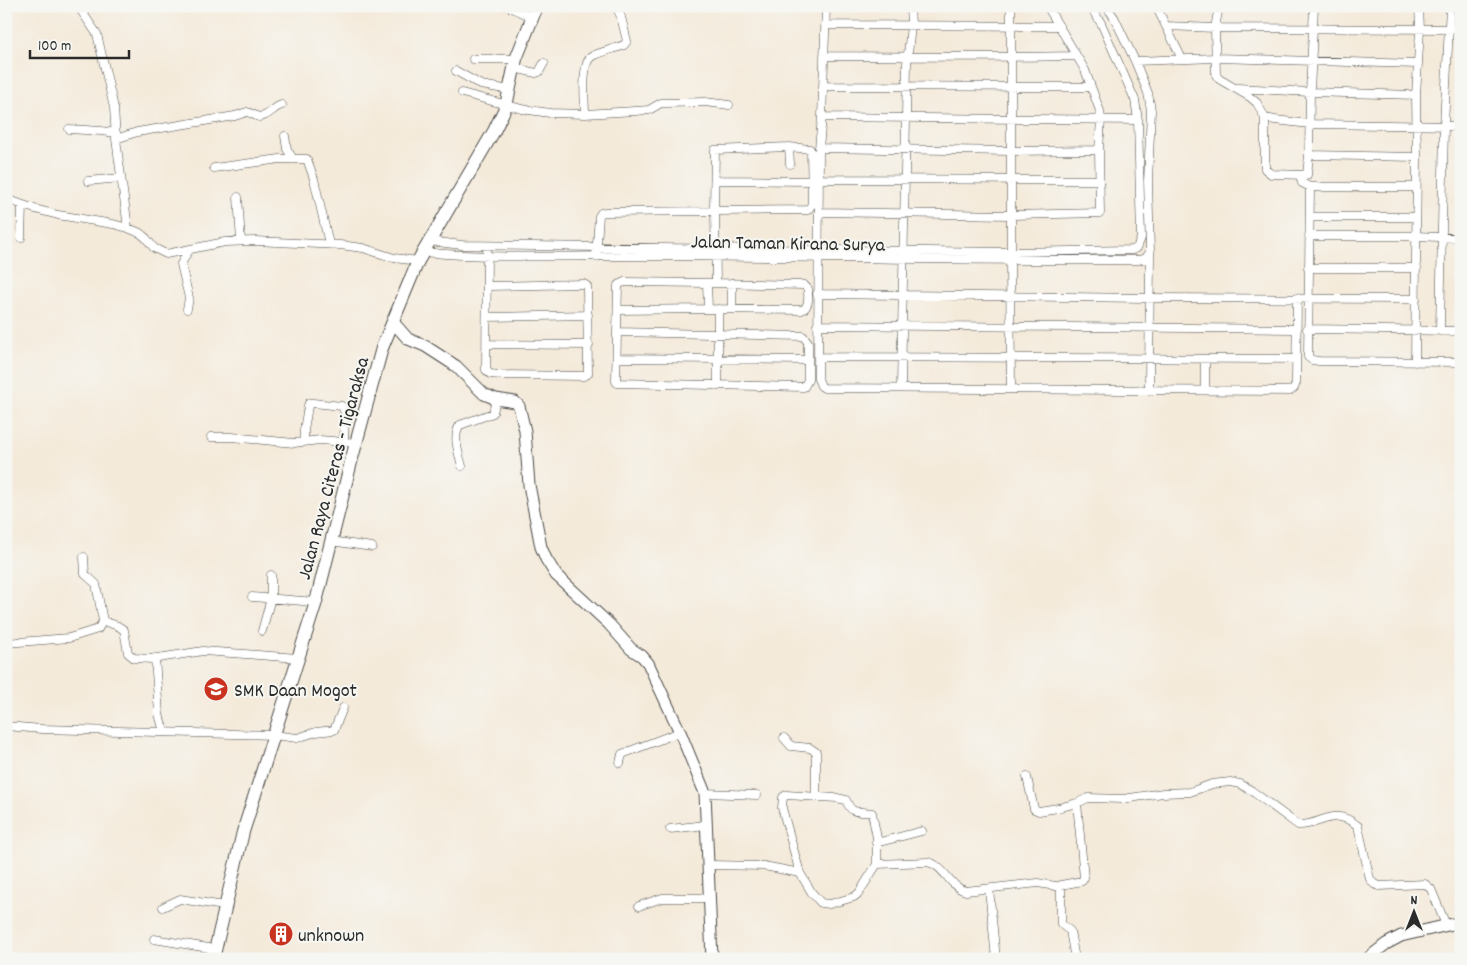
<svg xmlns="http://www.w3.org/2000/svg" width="1467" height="965" font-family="Dekko,sans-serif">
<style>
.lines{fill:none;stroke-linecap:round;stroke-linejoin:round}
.street-casing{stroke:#494845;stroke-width:9}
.secondary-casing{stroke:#494845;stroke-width:13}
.primary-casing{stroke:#494845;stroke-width:14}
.street{stroke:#fff;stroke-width:8}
.secondary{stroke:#fff;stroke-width:11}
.primary{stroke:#fff;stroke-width:12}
.labels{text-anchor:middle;stroke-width:4;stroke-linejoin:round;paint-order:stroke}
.street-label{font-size:20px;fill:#2b2b2b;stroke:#f6f6f2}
.poi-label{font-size:20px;fill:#2b2b2b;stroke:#f6f6f2;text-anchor:start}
</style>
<rect width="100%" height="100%" fill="#f6f6f2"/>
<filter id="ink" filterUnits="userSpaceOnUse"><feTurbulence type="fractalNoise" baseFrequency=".02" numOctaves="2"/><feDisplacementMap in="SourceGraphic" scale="10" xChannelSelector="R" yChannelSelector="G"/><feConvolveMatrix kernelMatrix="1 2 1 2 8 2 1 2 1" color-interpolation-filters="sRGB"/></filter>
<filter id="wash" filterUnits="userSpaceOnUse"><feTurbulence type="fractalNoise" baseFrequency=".0096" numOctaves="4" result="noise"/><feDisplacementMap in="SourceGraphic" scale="20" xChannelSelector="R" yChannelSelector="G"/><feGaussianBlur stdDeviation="1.12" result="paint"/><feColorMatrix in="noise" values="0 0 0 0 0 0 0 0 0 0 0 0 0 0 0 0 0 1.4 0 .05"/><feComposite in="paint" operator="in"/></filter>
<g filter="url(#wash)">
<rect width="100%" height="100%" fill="#f4eada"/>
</g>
<g filter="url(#ink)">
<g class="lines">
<defs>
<path id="street" d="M 78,6 L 97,34 L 114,108 L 116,139 L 128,228
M 507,6 L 532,17
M 826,6 L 822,117 L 819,148 L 818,379 L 821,386 L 824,388 L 1290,391 L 1294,388 L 1296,383 L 1297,298
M 1106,6 L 1114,17 L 1135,61 L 1148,93 L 1151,110 L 1148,181 L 1150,252 L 1149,389
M 1156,6 L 1182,59
M 1219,6 L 1215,28 L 1216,75 L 1219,79 L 1250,97 L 1257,103 L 1265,118 L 1265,169 L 1271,174 L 1306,175
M 1314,6 L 1310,92 L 1309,155 L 1307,175 L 1301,179 L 1302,183 L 1310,187 L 1308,357 L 1312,360 L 1319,361 L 1461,362
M 825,25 L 1059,26
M 1166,26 L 1215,28 L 1461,29
M 824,56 C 908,56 992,58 1076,56
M 473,59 L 516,59
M 1135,61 L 1216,58 L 1417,64
M 514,68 L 536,73 L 539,72 L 544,63
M 456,71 L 481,85 L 510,90
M 823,86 L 1091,87
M 1238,88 L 1310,92 L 1416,95
M 462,93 L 522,109 L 550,113 L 585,114 L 635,111 L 649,110 L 661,103 L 666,103 L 705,102 L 729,105
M 585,114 C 585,102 581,64 591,57 C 596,53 617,48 624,45 L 627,41 L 621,17 L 616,6
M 822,117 L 1138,120
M 1265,118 L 1275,120 L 1310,124 L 1461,126
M 69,129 L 101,131 L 116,133
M 285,136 L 287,149 L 293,159
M 116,139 L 137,132 L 235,116 L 247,112 C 252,113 255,116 259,117 C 269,117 273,107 282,105
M 789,147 L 790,164
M 819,148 L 1012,151 L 1099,150
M 1309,155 L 1417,157
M 214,168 L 280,159 L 307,159 L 314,179 L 329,244
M 819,179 L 1100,180
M 715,180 L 811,181
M 88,181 L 121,178
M 1310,187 L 1416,187
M 238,197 L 241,241
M 6,199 L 35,209 L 58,215 L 113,224 L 128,228 L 140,233 L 146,238 L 154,248 L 166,254 L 225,242 L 255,241 L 340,245 L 363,248 L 394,258 L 418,261
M 819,212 L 1011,215 L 1100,213 L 1099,150 L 1101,119 L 1100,111 L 1085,70 L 1047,6
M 1310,217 L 1416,217
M 1309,236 L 1416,236 L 1461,238
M 21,238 L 22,205
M 429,241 L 462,245 L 659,248 L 1011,252 L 1132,250 L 1137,248 L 1141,238 L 1138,120 L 1135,100 L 1101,23 L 1090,6
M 423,252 C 503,260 584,255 664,256 C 822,257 981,261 1139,260 L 1146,258 L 1150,252
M 1011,252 L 1011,6
M 596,257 L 599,216 L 601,213 L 606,212 L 808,210 L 812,204 L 811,151 L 810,149 L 789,147 L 715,150 L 714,207 L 715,210 L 716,283 L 707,283 L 708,309 L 802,310 C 810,306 808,297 808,289 L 804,285 L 716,283
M 1010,261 L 1011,388
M 1308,268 L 1417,268
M 732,283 L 732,309
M 487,286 L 584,284 L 587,286 L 588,374 L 584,376 L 500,375 L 490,374 L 486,370 L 487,252
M 817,294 L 1145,298 L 1416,299
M 187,309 L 189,298 L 181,264 L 189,250
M 718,309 L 718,386
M 618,310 L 708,309
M 487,317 L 588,315
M 817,325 L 1297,329
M 1307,329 L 1461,331
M 1440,331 L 1444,125 L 1450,6
M 617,332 L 803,336 L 808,342 L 808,380 L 804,387 L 617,383 L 616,381 L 618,285 L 624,282 L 707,283
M 487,344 L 589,345
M 818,357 L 1296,359
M 617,358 L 808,360
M 1415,362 L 1417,157 L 1416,95 L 1420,30 L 1419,6
M 901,388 L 907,64 L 911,25 L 910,6
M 1205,390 L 1205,359
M 211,437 L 232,437 L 294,443 L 320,440 L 356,443
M 304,442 L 304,430 L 308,406 L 309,403 L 313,403 L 342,406 L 345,413 L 344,442
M 462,466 C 459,454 452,436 460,425 L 493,413 L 496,399
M 331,541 L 372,547
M 84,557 L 85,574 L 96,584 L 103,621
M 252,597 L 316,602
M 262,631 L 271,598 L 271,575
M 6,643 L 69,638 L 98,629 L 103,621 L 118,626 L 124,630 L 128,653 L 134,658 L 152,659 L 203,651 L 298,658
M 155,658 L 159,714 L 164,732
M 6,726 L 42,729 L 274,735 L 297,738 L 316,732 L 334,730 L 343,708
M 784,738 L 791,746 L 810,748 L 816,752 L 816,797
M 620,763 L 622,754 L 680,732
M 1027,777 L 1034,809 L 1039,811 L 1058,808 L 1077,803 L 1088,798 L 1123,799 L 1163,793 L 1190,792 L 1212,784 L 1230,782 L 1240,784 L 1252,791 L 1298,825 C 1322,826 1333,805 1358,826 L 1370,879 L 1374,884 L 1379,886 L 1425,884 L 1431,889 L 1446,925
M 705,793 L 757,795
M 670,829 L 706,825
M 876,843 L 922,831
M 877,864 L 859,893 L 854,897 L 830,904 L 821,903 L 812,893 L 800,873 L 782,808 L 783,797 L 786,795 L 837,798 L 846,800 C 852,816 858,810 872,813 L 877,838 L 877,864 L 928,862 C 945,866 950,888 966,891 L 1038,883 L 1061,887
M 709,865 L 764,866 L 800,873
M 989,889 L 996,959
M 639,906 L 662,898 L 710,898
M 163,907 L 180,899 L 224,906
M 154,939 L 215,949
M 1075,959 L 1070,931 L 1061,924 L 1061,885 L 1082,881 L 1084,878 L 1077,803"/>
<path id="secondary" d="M 393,322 L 408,339 L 425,346 L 456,366 L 484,394 L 496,399 L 515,402 L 519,406 L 525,431 L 529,485 L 541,547 L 546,559 L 556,575 L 609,624 L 631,649 L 642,656 L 648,663 L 680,732 L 705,793 L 712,959
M 1367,959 L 1386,944 L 1401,936 L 1461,922"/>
<path id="primary" d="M 213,959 L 243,832 L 316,602 L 352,458 L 382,348 L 418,261 L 494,131 L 506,106 L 516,59 L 537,6"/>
</defs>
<use href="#street" class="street-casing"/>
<use href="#secondary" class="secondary-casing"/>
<use href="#primary" class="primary-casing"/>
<use href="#street" class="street"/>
<use href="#secondary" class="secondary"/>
<use href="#primary" class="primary"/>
</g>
</g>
<defs>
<symbol id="school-disc" viewBox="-11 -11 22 22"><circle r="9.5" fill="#c8321e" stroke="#f6f6f2"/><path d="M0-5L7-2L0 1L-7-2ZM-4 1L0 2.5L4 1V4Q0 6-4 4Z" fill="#fff"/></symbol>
<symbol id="building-disc" viewBox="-11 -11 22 22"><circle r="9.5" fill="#c8321e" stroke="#f6f6f2"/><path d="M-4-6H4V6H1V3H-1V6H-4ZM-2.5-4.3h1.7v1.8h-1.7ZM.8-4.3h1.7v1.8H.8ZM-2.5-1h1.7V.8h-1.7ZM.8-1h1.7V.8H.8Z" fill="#fff"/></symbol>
</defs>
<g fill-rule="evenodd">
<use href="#school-disc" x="202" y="675" width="28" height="28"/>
<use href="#building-disc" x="267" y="920" width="28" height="28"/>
</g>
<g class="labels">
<g class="street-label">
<text transform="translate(788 242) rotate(1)" y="7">Jalan Taman Kirana Surya</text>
<text transform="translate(332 468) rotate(-75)" y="7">Jalan Raya Citeras - Tigaraksa</text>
</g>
<g class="poi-label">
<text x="234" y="696">SMK Daan Mogot</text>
<text x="298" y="941">unknown</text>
</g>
</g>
<rect width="1467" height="965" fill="none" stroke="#f6f6f2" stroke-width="25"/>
<g transform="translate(1414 912)" stroke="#f6f6f2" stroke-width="4" paint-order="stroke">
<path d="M0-4L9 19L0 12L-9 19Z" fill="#2b2b2b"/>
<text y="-8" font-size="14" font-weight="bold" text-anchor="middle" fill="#2b2b2b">N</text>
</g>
<path d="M30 50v8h99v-8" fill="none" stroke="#2b2b2b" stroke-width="2.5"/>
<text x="38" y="50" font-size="15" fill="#2b2b2b" stroke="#f6f6f2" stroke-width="4" paint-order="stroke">100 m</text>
</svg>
